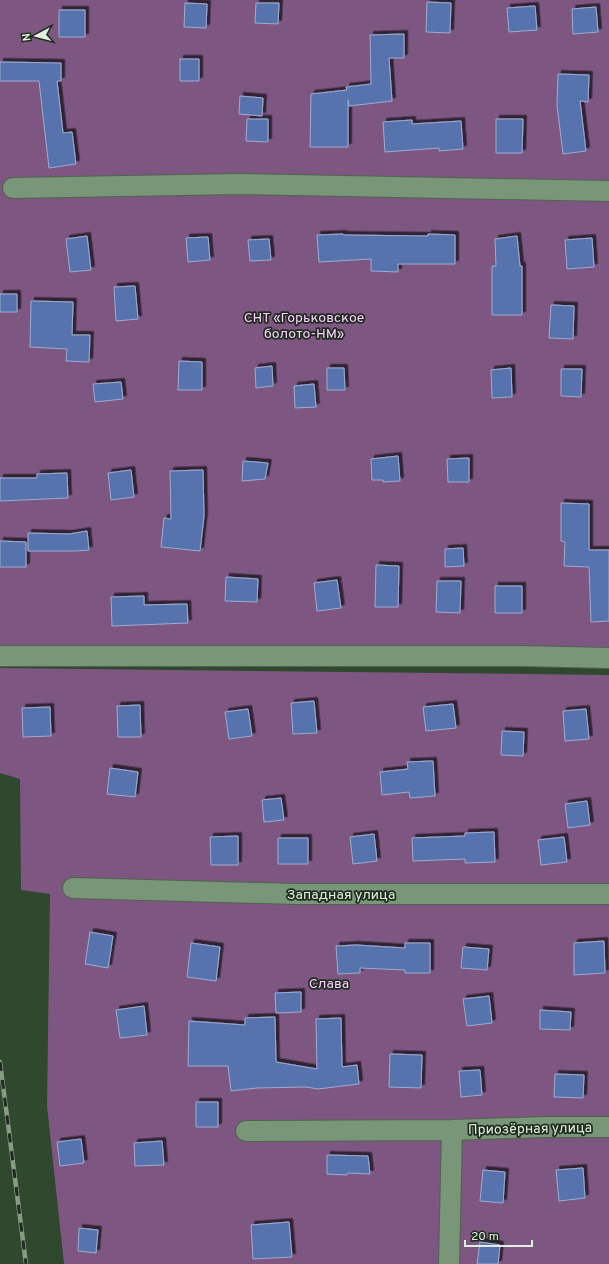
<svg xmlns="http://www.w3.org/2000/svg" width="609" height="1264" font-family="Overpass,sans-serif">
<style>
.green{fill:#7e5682}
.building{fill:#5673ae;stroke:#9badd0;filter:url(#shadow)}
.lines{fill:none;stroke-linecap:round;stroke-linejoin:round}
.minor-casing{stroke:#4f644d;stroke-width:22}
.minor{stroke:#7a9679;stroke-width:20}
.rail-casing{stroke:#879b85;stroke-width:4.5}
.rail{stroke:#1f2b1f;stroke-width:3;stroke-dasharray:9;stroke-linecap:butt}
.labels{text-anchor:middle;stroke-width:3.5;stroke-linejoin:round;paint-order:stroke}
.park-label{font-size:14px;fill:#fbd0ff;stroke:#1f2b1f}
.street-label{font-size:14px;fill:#e0efde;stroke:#1f2b1f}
</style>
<defs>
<filter id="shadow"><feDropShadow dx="3.5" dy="-3.5" stdDeviation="0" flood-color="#0009"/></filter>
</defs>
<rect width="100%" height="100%" fill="#2f482e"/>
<path class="green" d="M 0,0 L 609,0 L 609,652 L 0,651 Z
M 0,668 L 609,675 L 609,1264 L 64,1264 L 47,1106 L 50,894 L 21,890 L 20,779 L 0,773 Z"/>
<path class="building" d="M 427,2 L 451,3 L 450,33 L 426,32 Z
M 185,3 L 207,4 L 206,28 L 184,27 Z
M 256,3 L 279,3 L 278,24 L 255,23 Z
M 535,6 L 537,30 L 509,32 L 507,8 Z
M 596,7 L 598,32 L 573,34 L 572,9 Z
M 59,10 L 85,10 L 85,37 L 59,37 Z
M 404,34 L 404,58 L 389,58 L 392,101 L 349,106 L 348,100 L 348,147 L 310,147 L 311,94 L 347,90 L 346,87 L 371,84 L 370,35 Z
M 180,59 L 199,59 L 199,81 L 180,81 Z
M 0,62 L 61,63 L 61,81 L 57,81 L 63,133 L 72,132 L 76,164 L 49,168 L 39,81 L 0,81 Z
M 558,74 L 589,75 L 588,102 L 580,101 L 586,151 L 563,154 L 557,105 Z
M 240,96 L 263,98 L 262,116 L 239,114 Z
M 247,119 L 268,119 L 268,142 L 246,141 Z
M 496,119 L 523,119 L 522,153 L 496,153 Z
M 412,120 L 412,124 L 461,121 L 463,149 L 439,151 L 439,148 L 385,152 L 383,122 Z
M 343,234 L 344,235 L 428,236 L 428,234 L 455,235 L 455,264 L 398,264 L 398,272 L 371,271 L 371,259 L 319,262 L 317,235 Z
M 87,236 L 91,270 L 70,272 L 66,239 Z
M 517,236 L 520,266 L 522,266 L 522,315 L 492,315 L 492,266 L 496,266 L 495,239 Z
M 208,237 L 210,260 L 188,262 L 186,238 Z
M 592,238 L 594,267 L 567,269 L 565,240 Z
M 269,239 L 271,260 L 250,261 L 248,240 Z
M 135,286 L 138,319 L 116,321 L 114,287 Z
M 0,294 L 17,294 L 17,312 L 0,312 Z
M 31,301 L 73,302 L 72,335 L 90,335 L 89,362 L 66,361 L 67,349 L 30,347 Z
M 551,305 L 574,306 L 573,339 L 549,338 Z
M 179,361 L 202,362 L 202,390 L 178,390 Z
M 272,366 L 273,386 L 256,388 L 255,368 Z
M 327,368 L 344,368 L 345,390 L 327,390 Z
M 511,368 L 512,397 L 492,398 L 491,370 Z
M 561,369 L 582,369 L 581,397 L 561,396 Z
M 121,382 L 123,399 L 95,402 L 93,384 Z
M 314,384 L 316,407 L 295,408 L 294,386 Z
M 398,456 L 400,481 L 383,482 L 383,480 L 372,480 L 371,459 Z
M 469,458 L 469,482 L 448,482 L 447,459 Z
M 243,461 L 268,463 L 265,479 L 242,481 Z
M 131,470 L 134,497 L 111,500 L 108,473 Z
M 203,470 L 204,516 L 200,551 L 161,547 L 164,518 L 171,519 L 170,471 Z
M 67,473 L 68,498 L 0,501 L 0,478 L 37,478 L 37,474 Z
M 561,503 L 589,504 L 589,550 L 609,550 L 609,621 L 591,622 L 589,567 L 564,566 L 565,542 L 561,541 Z
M 87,531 L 89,550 L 76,551 L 28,551 L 28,533 L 69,534 Z
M 0,541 L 26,542 L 26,567 L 0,567 Z
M 463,548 L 464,566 L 445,567 L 445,549 Z
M 376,565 L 399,566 L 398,607 L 375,607 Z
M 226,577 L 258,579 L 257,602 L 225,601 Z
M 337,580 L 341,608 L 317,611 L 314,583 Z
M 437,581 L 461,581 L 460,613 L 436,612 Z
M 495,586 L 522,586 L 522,613 L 495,613 Z
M 144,596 L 144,605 L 187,604 L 188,623 L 112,626 L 111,597 Z
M 314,701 L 317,733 L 293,734 L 291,703 Z
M 453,704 L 456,728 L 426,731 L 423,707 Z
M 140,705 L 141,737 L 118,737 L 117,706 Z
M 50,707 L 51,736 L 23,737 L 22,708 Z
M 248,709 L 252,736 L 229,739 L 225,712 Z
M 586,709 L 589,739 L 565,741 L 563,711 Z
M 502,731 L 524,732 L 523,756 L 501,755 Z
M 433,761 L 435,796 L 410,798 L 409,792 L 382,795 L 380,772 L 408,769 L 407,762 Z
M 110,768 L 138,772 L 135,797 L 107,794 Z
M 281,798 L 284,820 L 264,822 L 262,800 Z
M 587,801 L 590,825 L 568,828 L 565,804 Z
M 494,832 L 495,862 L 465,863 L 465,859 L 413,861 L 412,838 L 465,836 L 465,833 Z
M 374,834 L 377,861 L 353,864 L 350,837 Z
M 238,836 L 238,865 L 211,865 L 210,837 Z
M 564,837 L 567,862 L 541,865 L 538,840 Z
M 278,838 L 308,838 L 308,864 L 278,864 Z
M 90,932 L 113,936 L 108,968 L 85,964 Z
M 604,941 L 605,973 L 574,975 L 574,943 Z
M 191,943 L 220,947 L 216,981 L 187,977 Z
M 405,943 L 430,943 L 430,973 L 405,973 L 405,970 L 360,968 L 360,973 L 338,974 L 336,946 L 356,945 L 405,948 Z
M 463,947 L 489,949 L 487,970 L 461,968 Z
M 301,992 L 301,1012 L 276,1013 L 275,993 Z
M 489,996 L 492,1023 L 467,1026 L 463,999 Z
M 144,1006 L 147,1035 L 120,1038 L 116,1010 Z
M 540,1010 L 571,1012 L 570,1030 L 540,1029 Z
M 275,1017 L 276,1062 L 317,1069 L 316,1019 L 341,1018 L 342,1067 L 357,1065 L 359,1084 L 318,1089 L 306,1087 L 257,1088 L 231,1091 L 228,1066 L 188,1066 L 189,1021 L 245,1025 L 245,1018 Z
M 390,1054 L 422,1055 L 421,1088 L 389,1087 Z
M 480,1070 L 482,1095 L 461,1097 L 459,1071 Z
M 555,1074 L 584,1075 L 583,1098 L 554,1097 Z
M 196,1102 L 218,1102 L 218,1127 L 196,1127 Z
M 81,1139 L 84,1163 L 60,1166 L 57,1142 Z
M 162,1141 L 164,1165 L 135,1166 L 134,1143 Z
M 327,1155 L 368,1156 L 370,1174 L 348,1173 L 347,1175 L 327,1174 Z
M 583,1168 L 585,1198 L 559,1201 L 556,1170 Z
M 483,1170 L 505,1172 L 503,1203 L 480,1201 Z
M 289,1222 L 292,1257 L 253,1259 L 251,1225 Z
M 79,1228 L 98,1230 L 96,1253 L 78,1251 Z
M 480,1242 L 500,1245 L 498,1264 L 477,1264 Z"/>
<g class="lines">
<defs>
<path id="minor" d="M 13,188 L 239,184 L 609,191
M 0,656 L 521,656 L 609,658
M 73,888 L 296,894 L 609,894
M 246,1131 L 452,1130 L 544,1127 L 609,1127
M 449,1264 L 452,1130"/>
</defs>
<use href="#minor" class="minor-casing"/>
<use href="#minor" class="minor"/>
<defs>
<path id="rail" d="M 0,1062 L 26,1264"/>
</defs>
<use href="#rail" class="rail-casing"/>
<use href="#rail" class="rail"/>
</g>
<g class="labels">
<g class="park-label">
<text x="304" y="322">СНТ «Горьковское<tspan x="304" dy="16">болото-НМ»</tspan></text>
<text x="329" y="988">Слава</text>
</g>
<g class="street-label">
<text x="341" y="899">Западная улица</text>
<text transform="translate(530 1128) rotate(-1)" y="5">Приозёрная улица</text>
</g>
</g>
<g transform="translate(36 36) rotate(263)" stroke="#1f2b1f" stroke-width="3" paint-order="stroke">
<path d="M0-3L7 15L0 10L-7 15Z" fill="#e0efde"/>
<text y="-6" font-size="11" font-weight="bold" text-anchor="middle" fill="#e0efde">N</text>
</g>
<path d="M465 1240v6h67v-6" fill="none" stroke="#e0efde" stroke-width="2"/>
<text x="471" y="1240" font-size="12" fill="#e0efde" stroke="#1f2b1f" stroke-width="3" paint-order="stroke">20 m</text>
</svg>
